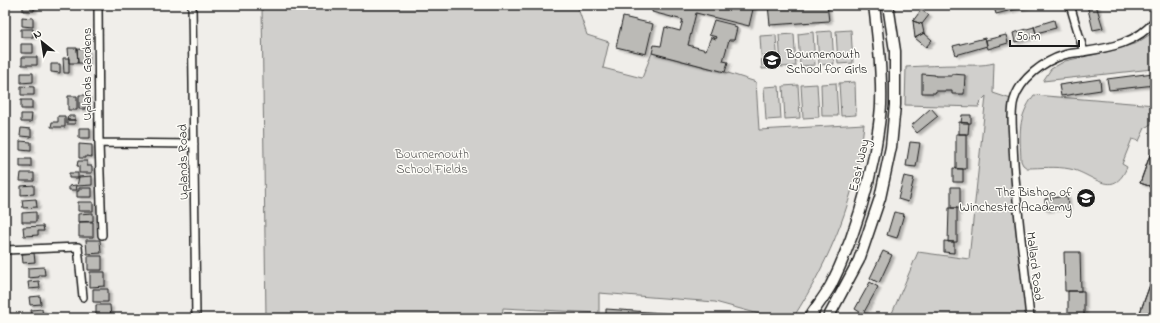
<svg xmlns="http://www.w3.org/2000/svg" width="1160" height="323" font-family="'Indie Flower',sans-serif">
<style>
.green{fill:#d0cfcc;stroke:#767674}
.building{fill:#bbbab6;stroke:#1c1c1c;filter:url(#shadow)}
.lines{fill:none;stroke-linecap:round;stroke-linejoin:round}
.street-casing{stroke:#1c1c1c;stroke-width:10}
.secondary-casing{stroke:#1c1c1c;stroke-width:13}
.street{stroke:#fdfcf7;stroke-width:7}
.secondary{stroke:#fdfcf7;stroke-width:10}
.labels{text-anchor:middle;stroke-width:3;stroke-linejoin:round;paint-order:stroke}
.poi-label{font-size:13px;fill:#1c1c1c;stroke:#fdfcf7;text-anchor:start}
.street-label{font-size:13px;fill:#1c1c1c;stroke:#fdfcf7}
.park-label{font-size:13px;fill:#5b5b5a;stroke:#fdfcf7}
</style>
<defs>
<filter id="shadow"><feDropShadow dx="3" dy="2" stdDeviation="1" flood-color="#0004"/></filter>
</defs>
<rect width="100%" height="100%" fill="#f0eeea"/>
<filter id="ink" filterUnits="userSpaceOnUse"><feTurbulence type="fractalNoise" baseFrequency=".025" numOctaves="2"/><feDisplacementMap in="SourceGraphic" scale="8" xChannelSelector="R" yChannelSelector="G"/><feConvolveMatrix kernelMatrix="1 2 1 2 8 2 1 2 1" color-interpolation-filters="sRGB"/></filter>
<g filter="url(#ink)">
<path class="green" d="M 262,5 L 577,5 L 587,35 L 609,42 L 603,68 L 642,78 L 652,53 L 725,72 L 756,82 L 759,130 L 864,124 C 857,196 831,258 793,318 L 774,318 L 715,302 L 599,293 L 599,313 L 503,308 L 502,318 L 439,318 L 363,315 L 363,318 L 266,318 Z
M 851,30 L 853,63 L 838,64 L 836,31 Z
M 832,31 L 834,64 L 819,65 L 817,32 Z
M 1155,31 L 1155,58 L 1152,69 L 1043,81 L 1051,69 L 1065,61 L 1114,50 L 1137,43 Z
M 813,32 L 815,65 L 800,66 L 798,34 Z
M 794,34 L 796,66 L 781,67 L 779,35 Z
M 776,35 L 778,68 L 762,69 L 760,36 Z
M 994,63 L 993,93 L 1014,100 L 1012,115 L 1030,318 L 890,318 L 918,252 L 969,259 L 986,96 L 981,101 L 979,107 L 905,105 L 906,67 C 923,66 942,65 959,65 C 972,65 982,66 994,63 Z
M 855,82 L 856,115 L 841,116 L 839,83 Z
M 836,83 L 838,116 L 822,116 L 821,84 Z
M 817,84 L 819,117 L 803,118 L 801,85 Z
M 798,85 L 800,118 L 785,119 L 783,86 Z
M 779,86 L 781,119 L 766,120 L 764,87 Z
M 1034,95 L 1155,105 L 1155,121 L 1145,128 L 1139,141 L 1132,139 L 1122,164 L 1127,167 C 1113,201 1092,173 1070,169 C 1056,166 1041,168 1027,168 L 1023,165 L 1021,161 C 1020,133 1017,118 1034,95 Z"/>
<path class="building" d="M 23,5 L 34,5 L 34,11 L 23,11 Z
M 653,5 L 754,5 L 749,26 L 696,13 L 688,45 L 706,50 L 711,37 L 716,39 L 717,37 L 709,35 L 714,20 L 734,25 L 734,27 L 737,28 L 734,40 L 729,40 L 723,61 L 728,62 L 725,72 L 652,53 L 654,45 L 661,46 L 665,27 L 680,31 L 683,20 L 652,12 Z
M 768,5 L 827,5 L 829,21 L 770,25 Z
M 1001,5 L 1032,5 L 996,14 L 994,7 Z
M 1087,5 L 1096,5 L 1103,28 L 1093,30 Z
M 921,10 L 929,15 L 922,24 L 913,21 Z
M 22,17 L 33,18 L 33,27 L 22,26 Z
M 623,17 L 653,24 L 646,54 L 616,47 Z
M 1054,20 L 1056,28 L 1036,33 L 1034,26 Z
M 913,21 L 922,24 L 924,33 L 915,38 Z
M 1034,27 L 1037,36 L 1015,42 L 1013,33 Z
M 21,29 L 33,29 L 33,37 L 21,37 Z
M 924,33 L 932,40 L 926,47 L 915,38 Z
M 1006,35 L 1008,43 L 988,49 L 986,40 Z
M 985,38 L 987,46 L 956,55 L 953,46 Z
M 21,44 L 33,44 L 33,53 L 21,53 Z
M 68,48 L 77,48 L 78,63 L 69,63 Z
M 77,49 L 88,50 L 88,63 L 78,63 Z
M 22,57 L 37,57 L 37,65 L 22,65 Z
M 63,58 L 69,58 L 69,73 L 64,73 Z
M 51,64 L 60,64 L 60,73 L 51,72 Z
M 21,73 L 33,73 L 33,82 L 21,83 Z
M 1153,73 L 1155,85 L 1109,90 L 1107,79 Z
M 922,74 L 935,75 L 935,76 L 952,76 L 952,74 L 965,75 L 964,94 L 952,94 L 952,91 L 936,91 L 935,93 L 922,93 Z
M 1100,79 L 1101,90 L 1061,96 L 1059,85 Z
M 21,86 L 34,87 L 34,95 L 21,95 Z
M 79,95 L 88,95 L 88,107 L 85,107 L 85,109 L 79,109 Z
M 68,96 L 77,96 L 77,110 L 68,110 Z
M 21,100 L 32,100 L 32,109 L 21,109 Z
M 931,108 L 938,116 L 917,133 L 911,126 Z
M 21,114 L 32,114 L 31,122 L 21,122 Z
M 962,115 L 971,115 L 971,123 L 961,123 Z
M 58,116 L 65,116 L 65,127 L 51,127 L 52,122 L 58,122 Z
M 68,116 L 75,116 L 75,120 L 67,120 Z
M 67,120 L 75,120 L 75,124 L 67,124 Z
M 959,122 L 969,123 L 968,134 L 959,134 Z
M 21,128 L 31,129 L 31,137 L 20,136 Z
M 79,128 L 90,128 L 90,138 L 79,138 Z
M 956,134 L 966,134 L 966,169 L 956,169 Z
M 20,141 L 31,142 L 31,151 L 20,150 Z
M 910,142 L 920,143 L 916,167 L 906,166 Z
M 79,144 L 92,145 L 92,157 L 86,156 L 86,158 L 79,158 Z
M 1150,155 L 1155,156 L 1155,188 L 1140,183 Z
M 1150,155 L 1155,156 L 1155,188 L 1140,183 Z
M 20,159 L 31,159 L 31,167 L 20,167 Z
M 78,161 L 87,161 L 87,166 L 92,166 L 92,173 L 79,173 L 79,166 L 77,166 Z
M 953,168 L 963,169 L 963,182 L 953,182 Z
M 21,173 L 34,173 L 34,181 L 20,181 Z
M 69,173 L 78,173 L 78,178 L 69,178 Z
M 92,176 L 92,185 L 77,186 L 79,177 Z
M 904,176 L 914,178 L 908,202 L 898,199 Z
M 34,185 L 34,194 L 21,195 L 21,186 Z
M 76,185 L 77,190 L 69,190 L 69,186 Z
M 951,187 L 960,187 L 960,208 L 951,208 Z
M 79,188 L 92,188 L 92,197 L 77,197 L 77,191 L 79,191 Z
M 1067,196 L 1068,207 L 1045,210 L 1045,199 Z
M 36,199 L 37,207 L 23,208 L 22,200 Z
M 78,202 L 93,202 L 93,211 L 78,211 Z
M 949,208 L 957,208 L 957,242 L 948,242 Z
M 36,212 L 36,222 L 22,222 L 22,213 Z
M 894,212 L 904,214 L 897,238 L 887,235 Z
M 93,213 L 93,221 L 78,222 L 78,214 Z
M 79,222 L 93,222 L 93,237 L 79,237 Z
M 43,226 L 44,231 L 38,231 L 38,235 L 24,236 L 23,227 Z
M 86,240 L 100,240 L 101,253 L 87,254 Z
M 944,241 L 954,242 L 954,253 L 944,252 Z
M 883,251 L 892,255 L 879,283 L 870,278 Z
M 1064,252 L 1080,252 L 1081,291 L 1065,291 Z
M 34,253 L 35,262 L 23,263 L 22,254 Z
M 88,256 L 102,256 L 102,270 L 88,270 Z
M 44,267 L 45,275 L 39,275 L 39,277 L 28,278 L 28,268 Z
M 90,272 L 105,272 L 105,286 L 90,287 Z
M 1155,272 L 1155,318 L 1138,318 L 1151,282 Z
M 1155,272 L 1155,318 L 1138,318 L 1151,282 Z
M 39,281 L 40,288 L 29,289 L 28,282 Z
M 870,282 L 878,287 L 863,314 L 855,309 Z
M 93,289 L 108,289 L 108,302 L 93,302 Z
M 1068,291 L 1084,291 L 1084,318 L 1068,318 Z
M 40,296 L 41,304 L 30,305 L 29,297 Z
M 96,305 L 110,305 L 111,318 L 96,318 Z
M 42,309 L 43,317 L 32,318 L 31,310 Z
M 606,309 L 677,314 L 677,318 L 606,318 Z
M 850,314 L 856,318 L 847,318 Z"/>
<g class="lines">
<defs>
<path id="street" d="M 98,5 L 99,143 L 102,235
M 192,5 L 196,318
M 1070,5 L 1084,52
M 99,143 L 194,144
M 5,250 L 78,247 L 83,297
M 1030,318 C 1024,259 1015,202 1013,143 C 1013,129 1010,113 1014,100 C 1020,79 1044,61 1064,55 C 1070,53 1076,53 1082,52 C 1109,48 1138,43 1155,20"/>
<path id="secondary" d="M 809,318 C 816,307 825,296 831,285 C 851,245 865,200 874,156 C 877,139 880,122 881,105 C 882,72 878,38 874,5
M 828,318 L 859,260 L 880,198 L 891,147 L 895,105 L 895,51 L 888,5"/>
</defs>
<use href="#street" class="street-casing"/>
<use href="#secondary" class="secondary-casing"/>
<use href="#street" class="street"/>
<use href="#secondary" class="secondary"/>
</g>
</g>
<defs>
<symbol id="school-disc" viewBox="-11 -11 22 22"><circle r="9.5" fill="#1c1c1c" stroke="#fdfcf7"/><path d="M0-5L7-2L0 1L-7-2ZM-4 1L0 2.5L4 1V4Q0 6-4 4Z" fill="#fff"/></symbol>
</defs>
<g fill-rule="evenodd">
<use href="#school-disc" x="761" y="49" width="22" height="22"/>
<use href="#school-disc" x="1075" y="187" width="22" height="22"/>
</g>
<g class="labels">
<g class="poi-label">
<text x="786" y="58">Bournemouth<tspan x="786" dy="15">School for Girls</tspan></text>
<text x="1072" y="196" text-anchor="end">The Bishop of<tspan x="1072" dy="15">Winchester Academy</tspan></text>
</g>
<g class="street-label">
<text transform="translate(86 74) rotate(-90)" y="5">Uplands Gardens</text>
<text transform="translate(182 162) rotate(-91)" y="5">Uplands Road</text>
<text transform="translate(858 165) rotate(-77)" y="5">East Way</text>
<text transform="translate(1036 266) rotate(83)" y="5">Mallard Road</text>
</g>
<g class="park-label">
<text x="432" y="158">Bournemouth<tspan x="432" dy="15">School Fields</tspan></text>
</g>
</g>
<rect width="1160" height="323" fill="none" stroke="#fdfcf7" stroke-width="20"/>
<rect x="10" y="10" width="1140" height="303" fill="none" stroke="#1c1c1c" stroke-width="1.5" filter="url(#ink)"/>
<g transform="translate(42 42) rotate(330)" stroke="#fdfcf7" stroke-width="3" paint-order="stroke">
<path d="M0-3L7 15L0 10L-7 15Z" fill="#1c1c1c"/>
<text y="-6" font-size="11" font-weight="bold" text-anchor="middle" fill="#1c1c1c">N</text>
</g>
<path d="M1010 40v6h69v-6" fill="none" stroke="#1c1c1c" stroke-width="2"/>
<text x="1016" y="40" font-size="12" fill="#1c1c1c" stroke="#fdfcf7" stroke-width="3" paint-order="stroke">50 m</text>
</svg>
